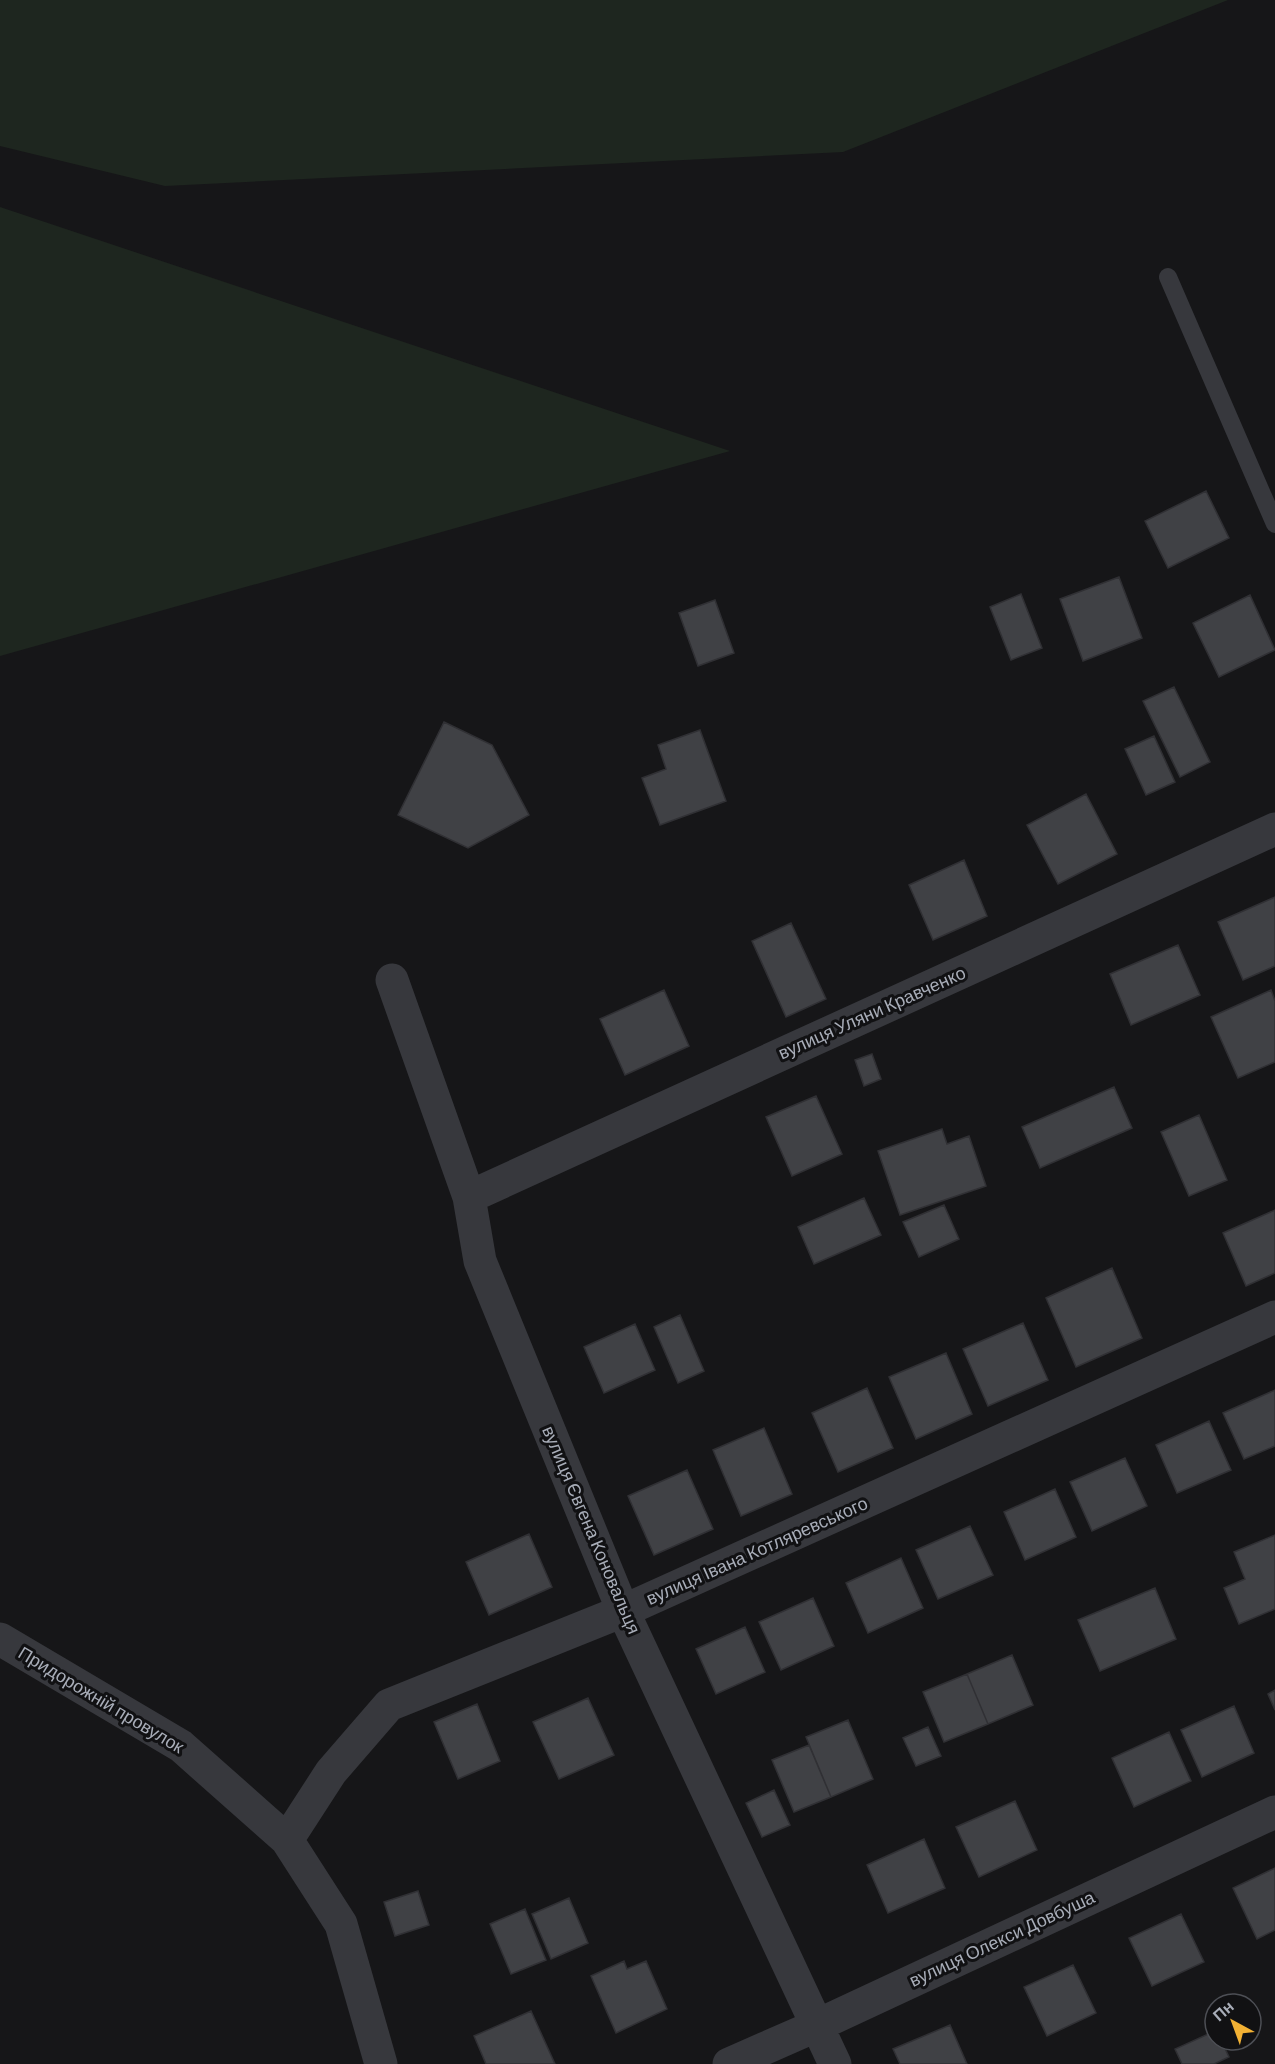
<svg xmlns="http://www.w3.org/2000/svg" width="1275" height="2064" font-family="Barlow,sans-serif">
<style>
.green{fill:#1e261f}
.building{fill:#404145;stroke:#303034;stroke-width:1.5}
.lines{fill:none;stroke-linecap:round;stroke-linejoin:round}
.service{stroke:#37383d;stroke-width:18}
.minor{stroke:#37383d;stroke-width:33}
.labels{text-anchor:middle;stroke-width:6;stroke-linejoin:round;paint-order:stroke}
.street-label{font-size:18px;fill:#a8adb8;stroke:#111113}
</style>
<rect width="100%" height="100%" fill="#161618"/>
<path class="green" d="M 0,0 L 1228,0 L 843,152 L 165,186 L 0,146 Z
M 0,207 L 730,451 L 0,656 Z"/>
<path class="building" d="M 1206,491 L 1229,538 L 1168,568 L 1145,521 Z
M 1119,577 L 1142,638 L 1083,661 L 1060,599 Z
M 1021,594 L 1042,648 L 1011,660 L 990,607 Z
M 1250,595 L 1275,650 L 1219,677 L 1193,623 Z
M 715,600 L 734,653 L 698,666 L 679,613 Z
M 1174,687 L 1210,762 L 1180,777 L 1143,701 Z
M 444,722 L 492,745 L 529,815 L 468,848 L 398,815 Z
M 700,730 L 726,801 L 660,825 L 642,778 L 666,769 L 658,745 Z
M 1154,736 L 1175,782 L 1146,795 L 1125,749 Z
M 1086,794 L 1117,854 L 1058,884 L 1027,825 Z
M 964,860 L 987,916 L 933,940 L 909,885 Z
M 1275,897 L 1275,966 L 1243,980 L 1218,922 Z
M 791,923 L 826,999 L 786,1017 L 752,941 Z
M 1178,945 L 1200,995 L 1131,1025 L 1110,974 Z
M 664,990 L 689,1046 L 625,1075 L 600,1019 Z
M 1271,990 L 1275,1001 L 1275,1062 L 1238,1078 L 1211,1017 Z
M 872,1054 L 881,1079 L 864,1086 L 855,1060 Z
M 1114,1087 L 1132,1128 L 1040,1168 L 1022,1127 Z
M 816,1096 L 842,1154 L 792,1176 L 766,1117 Z
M 1199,1115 L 1227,1180 L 1189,1196 L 1161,1132 Z
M 942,1129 L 947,1144 L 969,1136 L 986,1186 L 900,1215 L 878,1151 Z
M 864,1198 L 881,1235 L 814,1264 L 798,1227 Z
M 944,1205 L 959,1239 L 919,1257 L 903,1222 Z
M 1275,1210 L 1275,1273 L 1246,1286 L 1223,1233 Z
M 1112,1268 L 1142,1338 L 1076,1367 L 1046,1298 Z
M 680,1315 L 704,1371 L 678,1383 L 654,1327 Z
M 1023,1323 L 1048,1380 L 988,1406 L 963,1349 Z
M 635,1324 L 655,1370 L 604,1393 L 584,1347 Z
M 946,1353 L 972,1414 L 916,1439 L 889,1377 Z
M 867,1388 L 893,1448 L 838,1472 L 812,1413 Z
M 1275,1390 L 1275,1446 L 1244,1459 L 1223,1413 Z
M 1209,1421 L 1231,1470 L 1177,1493 L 1156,1445 Z
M 764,1428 L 792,1494 L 741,1516 L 713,1450 Z
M 1125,1458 L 1147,1506 L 1092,1531 L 1070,1482 Z
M 687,1470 L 713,1529 L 654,1555 L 628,1496 Z
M 1055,1489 L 1076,1537 L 1025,1560 L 1004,1512 Z
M 970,1526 L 993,1575 L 938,1599 L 916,1550 Z
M 529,1534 L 552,1587 L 489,1615 L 466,1562 Z
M 1275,1535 L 1275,1609 L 1239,1624 L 1224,1588 L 1245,1579 L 1234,1552 Z
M 901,1558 L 923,1608 L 868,1633 L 846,1583 Z
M 1155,1588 L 1176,1639 L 1100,1671 L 1078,1620 Z
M 813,1598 L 834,1646 L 781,1670 L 759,1622 Z
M 745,1627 L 765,1672 L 716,1694 L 696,1649 Z
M 1012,1655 L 1033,1705 L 988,1724 L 967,1674 Z
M 967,1674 L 988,1724 L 944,1742 L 923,1692 Z
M 1275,1690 L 1275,1710 L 1268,1694 Z
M 588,1698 L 614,1755 L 559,1779 L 533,1722 Z
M 477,1704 L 500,1761 L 458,1779 L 434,1722 Z
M 1234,1706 L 1254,1753 L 1202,1777 L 1181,1730 Z
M 848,1720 L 873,1779 L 831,1797 L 806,1737 Z
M 928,1727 L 941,1756 L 916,1766 L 903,1738 Z
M 1169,1732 L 1191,1781 L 1134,1807 L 1112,1758 Z
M 809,1745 L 831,1797 L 794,1812 L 772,1760 Z
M 774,1790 L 790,1825 L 762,1837 L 746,1803 Z
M 1015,1801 L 1037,1850 L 979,1877 L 956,1827 Z
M 924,1839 L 945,1888 L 888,1913 L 867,1865 Z
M 1275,1868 L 1275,1930 L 1257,1939 L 1233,1888 Z
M 418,1891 L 429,1925 L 395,1936 L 384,1902 Z
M 569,1898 L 588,1943 L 551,1959 L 532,1914 Z
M 525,1909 L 546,1960 L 511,1974 L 490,1924 Z
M 1181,1914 L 1204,1962 L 1152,1986 L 1129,1938 Z
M 624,1961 L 627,1969 L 646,1961 L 667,2009 L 616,2033 L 591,1976 Z
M 1073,1965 L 1096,2013 L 1047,2036 L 1024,1987 Z
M 531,2011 L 555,2064 L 486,2064 L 474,2036 Z
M 950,2025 L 967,2064 L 900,2064 L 893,2049 Z
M 1215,2031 L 1215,2040 L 1221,2040 L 1229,2057 L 1214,2064 L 1182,2064 L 1175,2049 Z"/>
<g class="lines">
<path class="service" d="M 1168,277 L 1275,524"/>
<path class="minor" d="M 392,980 L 469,1197 L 480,1261 L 623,1611 L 835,2064
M 469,1197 L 1275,829
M 0,1639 L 181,1746 L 287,1840 L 341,1924 L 381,2064
M 287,1840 L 331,1772 L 389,1705 L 623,1611 L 1275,1317
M 729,2064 L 818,2025 L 1275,1812"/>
</g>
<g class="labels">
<g class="street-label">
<text transform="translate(872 1013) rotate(-24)" y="6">вулиця Уляни Кравченко</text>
<text transform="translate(591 1530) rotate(67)" y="6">вулиця Євгена Коновальця</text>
<text transform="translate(757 1551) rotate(-24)" y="6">вулиця Івана Котляревського</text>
<text transform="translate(101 1700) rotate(31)" y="6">Придорожній провулок</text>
<text transform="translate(1002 1939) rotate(-25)" y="6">вулиця Олекси Довбуша</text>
</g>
</g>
<g transform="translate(1233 2022) rotate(319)"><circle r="28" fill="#111113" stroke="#4d4f55" stroke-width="1.5"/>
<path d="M0-4.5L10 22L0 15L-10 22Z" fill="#f2b134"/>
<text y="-9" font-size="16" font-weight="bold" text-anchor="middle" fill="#a8adb8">Пн</text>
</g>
</svg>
